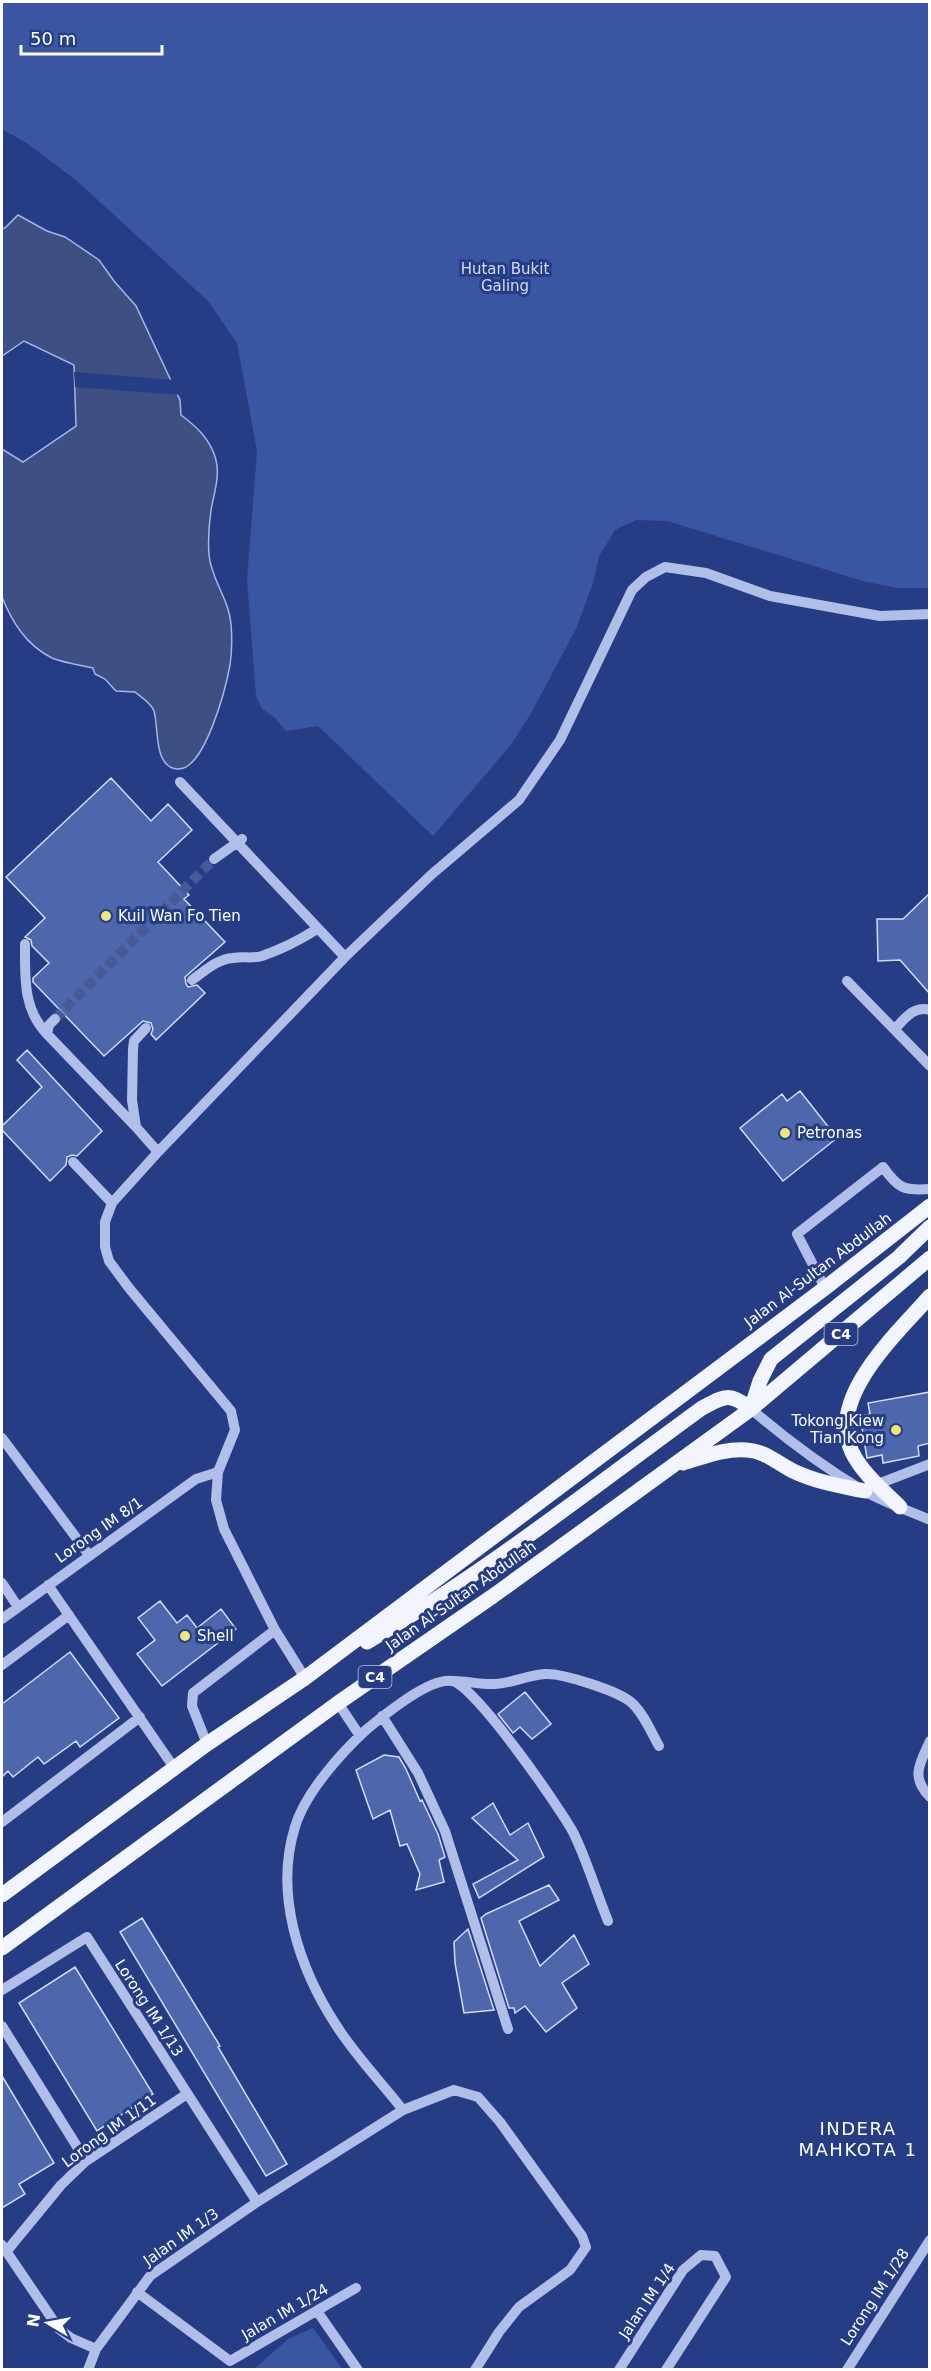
<svg xmlns="http://www.w3.org/2000/svg" width="931" height="2371" font-family="'DejaVu Sans',sans-serif">
<style>
.green{fill:#3a55a1}
.water{fill:#3d4f83;stroke:#a4b6e8;stroke-width:1.5}
.pier{fill:#263d85}
.building{fill:#4e66ac;stroke:#d3dcf6;stroke-width:1.5}
.lines{fill:none;stroke-linecap:round;stroke-linejoin:round}
.minor-tunnel{stroke:#475a97;stroke-width:10;stroke-dasharray:10 5;stroke-linecap:butt}
.minor{stroke:#b0bee8;stroke-width:10}
.major{stroke:#f2f4fe;stroke-width:15}
.poi-dot{fill:#f1e574;stroke:#263d85;stroke-width:2}
.labels{text-anchor:middle;stroke-width:6;stroke-linejoin:round;paint-order:stroke}
.shield{fill:#263d85;stroke:#bec5da;stroke-width:1.5}
.shield-label{font-size:14px;font-weight:bold;fill:#fff}
.park-label{font-size:15px;fill:#d3dcf6;stroke:#263d85}
.poi-label{font-size:15px;fill:#fff;stroke:#263d85;text-anchor:start}
.street-label{font-size:15px;fill:#fff;stroke:#263d85}
.quarter-label{font-size:18px;letter-spacing:1.5px;fill:#fff;stroke:#263d85}
</style>
<rect width="100%" height="100%" fill="#263d85"/>
<path class="green" d="M 2,2 L 929,2 L 929,588 L 898,588 L 866,582 L 667,521 L 636,520 L 615,530 L 599,557 L 593,583 L 576,629 L 530,715 L 510,746 L 433,836 L 318,726 L 286,731 L 274,717 L 262,709 L 256,696 L 247,580 L 257,451 L 237,343 L 208,301 L 77,181 L 28,144 L 2,129 Z
M 313,2328 L 342,2369 L 254,2369 L 288,2339 Z"/>
<path class="water" d="M 18,215 L 47,231 L 65,237 L 99,260 L 114,281 L 136,306 L 180,400 L 181,415 C 197,427 211,440 216,460 C 220,477 214,493 211,510 C 209,524 208,541 209,555 C 211,579 229,599 231,624 C 232,637 232,652 230,665 C 226,687 205,770 178,769 C 153,768 159,727 154,711 C 152,704 141,697 135,692 L 116,691 L 105,679 L 95,674 L 93,668 C 80,665 64,663 52,658 C 26,645 12,622 2,597 L 2,449 L 23,462 L 76,426 L 74,365 L 24,341 L 2,356 L 2,228 L 5,228 Z"/>
<path class="pier" d="M 74,372 L 175,380 L 182,395 L 75,387 Z"/>
<path class="building" d="M 111,778 L 151,821 L 168,804 L 192,830 L 158,862 L 189,895 L 184,899 L 225,942 L 185,977 L 186,984 L 188,987 L 197,985 L 205,993 L 156,1040 L 151,1034 L 153,1029 L 151,1023 L 143,1021 L 104,1056 L 33,982 L 33,978 L 49,963 L 32,946 L 31,940 L 25,937 L 45,918 L 6,877 Z
M 930,893 L 930,994 L 900,960 L 878,961 L 877,919 L 903,919 Z
M 27,1050 L 102,1131 L 77,1156 L 72,1155 L 67,1157 L 66,1165 L 50,1181 L 2,1130 L 2,1126 L 42,1087 L 17,1060 Z
M 800,1091 L 837,1138 L 783,1181 L 740,1128 L 782,1094 L 787,1101 Z
M 930,1392 L 930,1443 L 918,1446 L 919,1456 L 883,1463 L 882,1455 L 867,1458 L 860,1416 L 870,1414 L 868,1403 Z
M 160,1601 L 177,1623 L 187,1615 L 197,1628 L 221,1609 L 236,1629 L 162,1686 L 137,1654 L 155,1640 L 138,1618 Z
M 70,1652 L 119,1718 L 80,1747 L 76,1741 L 44,1764 L 38,1757 L 13,1777 L 8,1771 L 2,1777 L 2,1704 Z
M 525,1692 L 551,1724 L 532,1739 L 520,1727 L 513,1733 L 498,1714 Z
M 384,1755 L 399,1757 L 406,1769 L 420,1801 L 422,1800 L 438,1834 L 445,1857 L 439,1860 L 444,1882 L 416,1890 L 420,1874 L 407,1844 L 400,1846 L 390,1810 L 373,1819 L 356,1770 Z
M 493,1803 L 510,1835 L 528,1823 L 544,1857 L 479,1898 L 473,1884 L 518,1860 L 472,1818 Z
M 549,1885 L 559,1900 L 519,1921 L 540,1966 L 574,1935 L 589,1964 L 562,1983 L 577,2008 L 546,2032 L 525,2006 L 515,2013 L 514,2008 L 509,2008 L 481,1918 L 486,1914 Z
M 142,1918 L 220,2046 L 218,2047 L 287,2164 L 266,2176 L 120,1932 Z
M 468,1929 L 494,2010 L 464,2013 L 455,1963 L 454,1942 Z
M 75,1967 L 153,2094 L 97,2131 L 19,2003 Z
M 2,2076 L 54,2163 L 19,2184 L 25,2194 L 2,2208 Z"/>
<g class="lines">
<path class="minor-tunnel" d="M 55,1019 L 214,859"/>
<path class="minor" d="M 180,782 L 345,957
M 214,859 L 242,839
M 25,944 C 25,978 23,1009 47,1034 L 49,1025 L 55,1019
M 192,980 C 205,971 217,959 233,958 C 243,956 252,959 262,956 C 282,949 300,940 317,929
M 847,981 L 930,1066
M 146,1028 L 134,1041 L 133,1049 L 132,1100 L 136,1127 L 158,1152
M 895,1029 C 904,1019 914,1005 930,1010
M 47,1034 L 136,1127
M 73,1162 L 112,1203
M 825,1288 L 797,1234 L 883,1167 C 898,1188 903,1191 930,1189
M 751,1409 C 786,1439 822,1466 862,1490 C 883,1502 907,1510 930,1520
M 2,1438 L 89,1555
M 878,1484 L 930,1464
M 2,1583 L 18,1607
M 48,1585 L 175,1769
M 2,1619 L 196,1479 L 218,1472
M 2,1665 L 69,1615
M 305,1678 L 275,1630 L 224,1529 L 216,1500 L 218,1472 L 235,1430 L 231,1411 L 129,1288 L 109,1261 L 105,1247 L 105,1222 L 112,1203 L 158,1152 L 345,957 L 431,875 L 519,800 L 560,740 L 632,590 L 646,577 L 665,567 L 706,573 L 770,596 L 880,616 L 930,614
M 454,1681 C 468,1681 482,1685 495,1684 C 513,1683 528,1675 545,1674 C 562,1673 619,1691 632,1703 C 644,1714 651,1732 659,1746
M 338,1703 L 360,1736
M 382,1716 L 418,1773 L 445,1831 L 508,2029
M 930,1741 C 920,1763 910,1777 930,1797
M 207,1744 L 192,1706 L 193,1693 L 275,1630
M 2,1822 L 140,1717
M 2,1990 L 87,1937 L 257,2202
M 2,2026 L 86,2161
M 403,2110 C 381,2082 355,2055 336,2025 C 299,1968 274,1894 295,1827 C 305,1793 341,1753 367,1729 C 384,1715 430,1677 452,1681 C 474,1684 560,1808 573,1832 C 587,1860 596,1892 608,1921
M 2,2245 L 59,2329 L 71,2338 L 96,2349
M 6,2252 L 61,2185 L 86,2161 L 187,2094
M 137,2292 L 230,2361
M 317,2311 L 358,2370
M 230,2361 L 356,2288
M 88,2370 L 96,2349 L 150,2276 L 257,2202 L 403,2110 L 454,2090 L 478,2097 L 500,2122 L 582,2236 L 586,2247 L 570,2270 L 519,2307 L 499,2332 L 475,2370
M 619,2370 L 683,2270 L 701,2255 L 715,2256 L 726,2277 L 666,2370
M 847,2370 L 930,2240"/>
<path class="major" d="M 751,1409 L 760,1381 L 771,1359 L 899,1257 L 930,1227
M 683,1463 C 704,1457 725,1448 747,1450 C 765,1451 777,1463 793,1471 C 816,1482 840,1486 865,1491
M 900,1507 C 884,1491 862,1473 852,1452 C 826,1397 897,1334 930,1296
M 367,1642 C 485,1573 592,1488 702,1408 C 725,1396 729,1392 751,1409
M 2,1895 L 207,1744 L 305,1678 L 825,1288 L 930,1206
M 2,1948 L 338,1703 L 493,1596 L 751,1409 L 930,1258"/>
</g>
<g class="poi-dot">
<circle cx="106" cy="916" r="6"/>
<circle cx="785" cy="1133" r="6"/>
<circle cx="896" cy="1430" r="6"/>
<circle cx="185" cy="1636" r="6"/>
</g>
<g class="labels">
<g class="shield">
<rect x="824.5" y="1323" width="33" height="22" rx="4.5"/>
<rect x="358.5" y="1666" width="33" height="22" rx="4.5"/>
</g>
<g class="shield-label">
<text x="841" y="1339">C4</text>
<text x="375" y="1682">C4</text>
</g>
<g class="park-label">
<text x="505" y="274">Hutan Bukit<tspan x="505" dy="17">Galing</tspan></text>
</g>
<g class="poi-label">
<text x="118" y="921">Kuil Wan Fo Tien</text>
<text x="797" y="1138">Petronas</text>
<text x="884" y="1426" text-anchor="end">Tokong Kiew<tspan x="884" dy="17">Tian Kong</tspan></text>
<text x="197" y="1641">Shell</text>
</g>
<g class="street-label">
<text transform="translate(818 1270) rotate(-37)" y="5">Jalan Al-Sultan Abdullah</text>
<text transform="translate(99 1530) rotate(-35)" y="5">Lorong IM 8/1</text>
<text transform="translate(461 1596) rotate(-35)" y="5">Jalan Al-Sultan Abdullah</text>
<text transform="translate(149 2008) rotate(57)" y="5">Lorong IM 1/13</text>
<text transform="translate(109 2131) rotate(-36)" y="5">Lorong IM 1/11</text>
<text transform="translate(181 2237) rotate(-35)" y="5">Jalan IM 1/3</text>
<text transform="translate(875 2297) rotate(-57)" y="5">Lorong IM 1/28</text>
<text transform="translate(647 2301) rotate(-56)" y="5">Jalan IM 1/4</text>
<text transform="translate(285 2312) rotate(-30)" y="5">Jalan IM 1/24</text>
</g>
<g class="quarter-label">
<text x="858" y="2135">INDERA<tspan x="858" dy="21">MAHKOTA 1</tspan></text>
</g>
</g>
<rect width="931" height="2371" fill="none" stroke="#ffffff" stroke-width="6"/>
<g transform="translate(48 2323) rotate(280)" stroke="#263d85" stroke-width="4.5" paint-order="stroke">
<path d="M0-4.5L10 22L0 15L-10 22Z" fill="#ffffff"/>
<text y="-9" font-size="16" font-weight="bold" text-anchor="middle" fill="#ffffff">N</text>
</g>
<path d="M21 45v9h141v-9" fill="none" stroke="#ffffff" stroke-width="3"/>
<text x="30" y="45" font-size="18" fill="#ffffff" stroke="#263d85" stroke-width="4.5" paint-order="stroke">50 m</text>
</svg>
